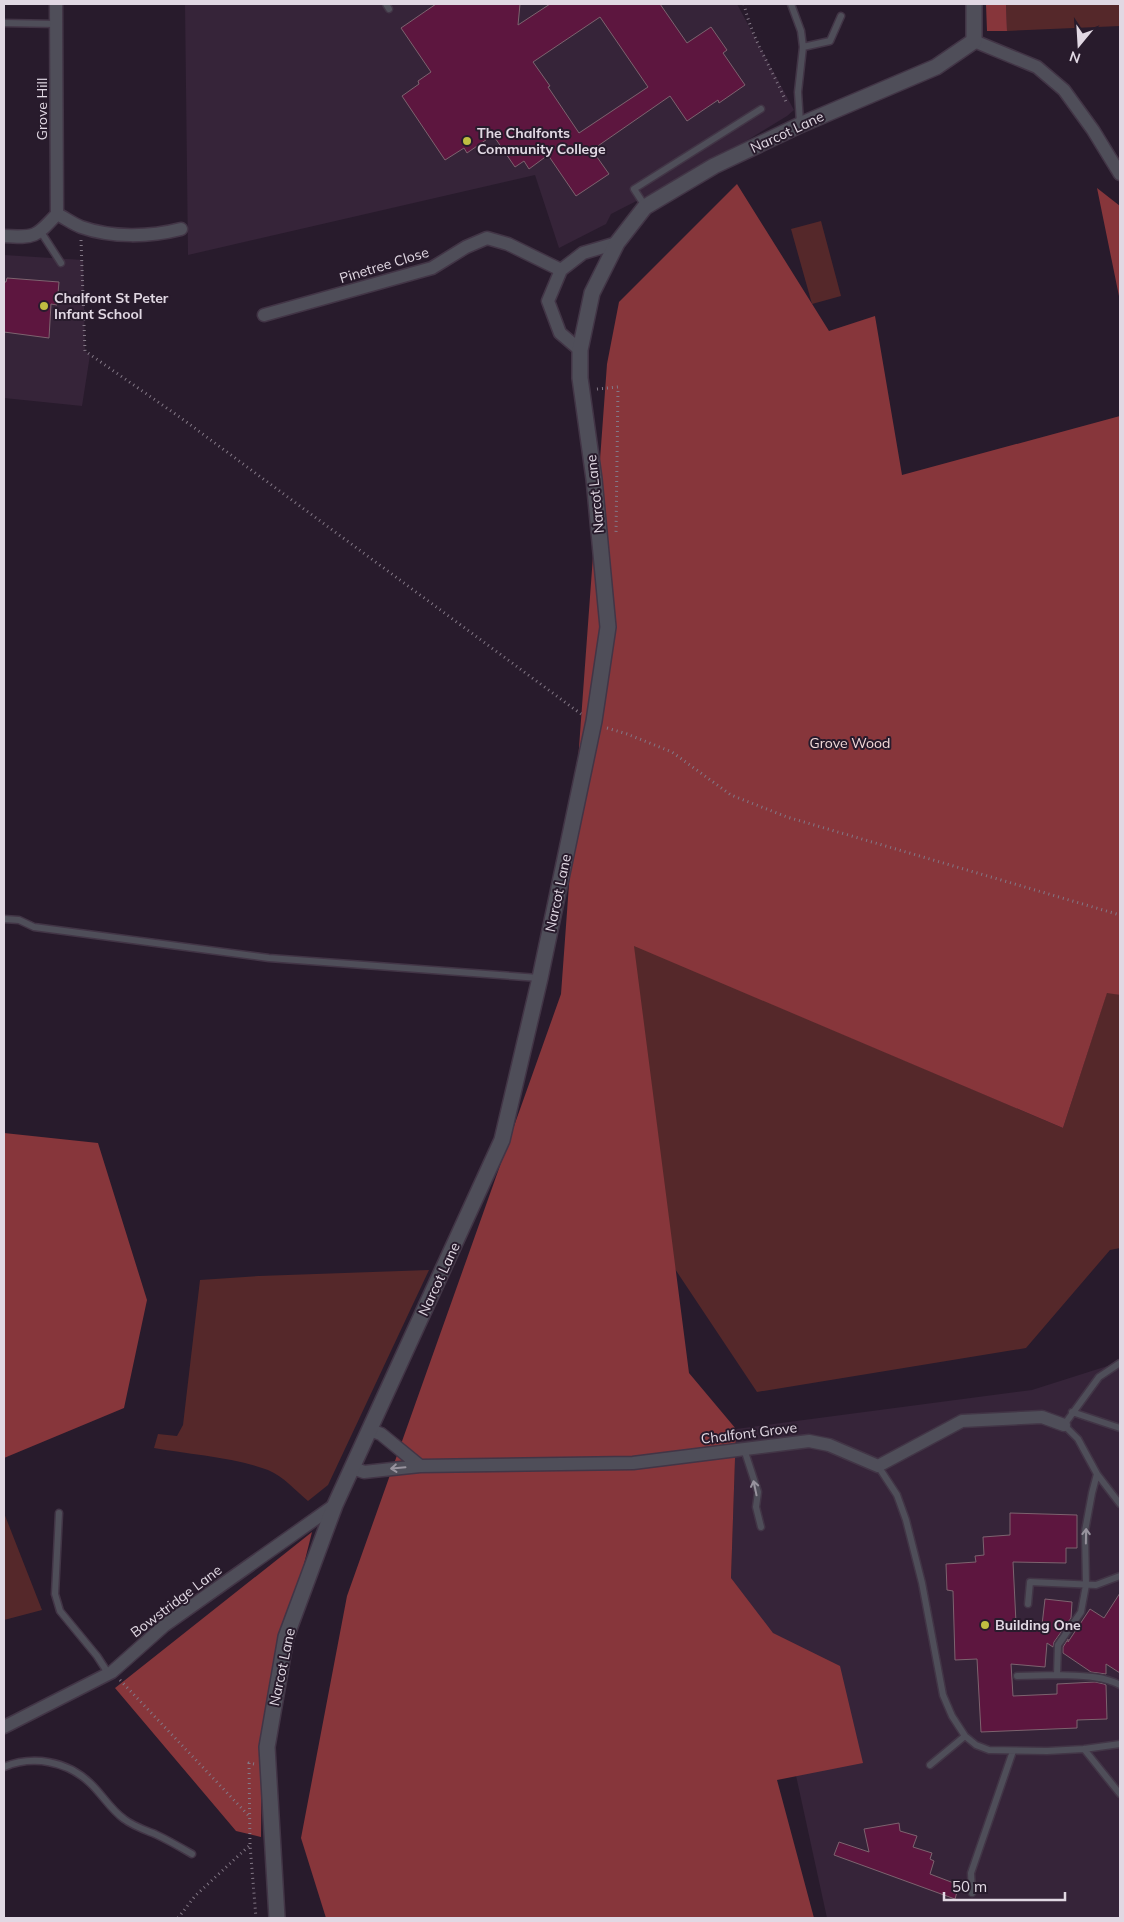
<svg xmlns="http://www.w3.org/2000/svg" width="1124" height="1922" font-family="Mulish,sans-serif">
<style>
.built{fill:#362439}
.green{fill:#55282a}
.forest{fill:#87363b}
.building{fill:#5d163f;stroke:#7d636f;fill-rule:evenodd}
.lines{fill:none;stroke-linecap:round;stroke-linejoin:round}
.service-casing{stroke:#423546;stroke-width:9}
.minor-casing{stroke:#423546;stroke-width:15}
.tertiary-casing{stroke:#423546;stroke-width:18}
.path{stroke:#837886;stroke-width:3;stroke-dasharray:1 4;stroke-linecap:butt}
.service{stroke:#4f4e59;stroke-width:6}
.minor{stroke:#4f4e59;stroke-width:12}
.tertiary{stroke:#4f4e59;stroke-width:15}
.oneway{stroke:#98939e}
.poi-dot{fill:#bfbe41;stroke:#281b2c;stroke-width:2}
.labels{text-anchor:middle;stroke-width:4;stroke-linejoin:round;paint-order:stroke}
.street-label{font-size:14px;fill:#e1d8e3;stroke:#281b2c}
.poi-label{font-size:14px;font-weight:bold;fill:#e1d8e3;stroke:#281b2c;text-anchor:start}
.park-label{font-size:14px;fill:#f4dbda;stroke:#281b2c}
</style>
<rect width="100%" height="100%" fill="#281b2c"/>
<path class="built" d="M 185,4 L 737,4 L 794,110 L 787,116 L 707,165 L 611,214 L 606,224 L 559,248 L 535,175 L 188,255 Z
M 4,255 L 83,260 L 85,351 L 90,355 L 82,406 L 4,398 Z
M 1120,1362 L 1120,1918 L 827,1918 L 795,1771 L 731,1578 L 736,1429 L 1032,1390 Z"/>
<path class="green" d="M 1006,4 L 1120,4 L 1120,26 L 1007,31 Z
M 821,221 L 841,296 L 812,304 L 791,229 Z
M 634,945 L 1063,1128 L 1107,992 L 1120,995 L 1120,1248 L 1110,1250 L 1026,1348 L 757,1392 L 619,1185 Z
M 429,1270 L 328,1485 L 308,1501 C 296,1491 283,1476 268,1470 C 237,1458 188,1454 154,1448 L 158,1434 L 177,1436 L 183,1425 L 200,1280 L 259,1276 Z
M 4,1513 L 42,1610 L 4,1620 Z"/>
<path class="forest" d="M 986,4 L 1006,4 L 1007,31 L 987,31 Z
M 737,184 L 829,331 L 875,316 L 902,475 L 1120,416 L 1120,995 L 1107,993 L 1063,1128 L 634,946 L 689,1373 L 736,1429 L 731,1578 L 773,1633 L 840,1666 L 863,1763 L 777,1780 L 814,1918 L 326,1918 L 301,1838 L 347,1596 L 561,994 L 607,364 L 619,302 Z
M 1097,188 L 1120,206 L 1120,301 Z
M 4,1133 L 98,1143 L 147,1300 L 124,1408 L 4,1458 Z
M 312,1532 L 262,1732 L 261,1837 L 236,1831 L 115,1688 Z"/>
<path class="building" d="M 436,4 L 520,4 L 518,25 L 550,4 L 660,4 L 687,43 L 711,27 L 727,50 L 723,53 L 745,85 L 719,103 L 718,100 L 687,121 L 670,96 L 592,150 L 609,174 L 576,196 L 548,155 L 529,169 L 524,161 L 515,167 L 493,135 L 467,153 L 464,148 L 445,160 L 402,96 L 419,84 L 418,81 L 431,72 L 401,28 ZM 600,17 L 648,87 L 579,133 L 548,87 L 550,86 L 533,62 Z
M 7,278 L 59,282 L 57,305 L 51,304 L 49,338 L 4,332 L 4,282 L 6,282 Z
M 1010,1513 L 1077,1515 L 1077,1548 L 1066,1548 L 1066,1563 L 1013,1562 L 1016,1623 L 1042,1625 L 1045,1599 L 1072,1602 L 1071,1618 L 1054,1642 L 1053,1647 L 1047,1643 L 1045,1667 L 1011,1664 L 1013,1696 L 1057,1694 L 1057,1684 L 1095,1682 L 1104,1684 L 1106,1685 L 1107,1719 L 1077,1720 L 1077,1728 L 981,1732 L 977,1659 L 955,1660 L 953,1591 L 947,1590 L 946,1564 L 976,1562 L 975,1556 L 984,1555 L 983,1537 L 1010,1535 Z
M 1120,1593 L 1120,1673 L 1106,1664 L 1106,1674 L 1091,1672 L 1063,1653 L 1063,1647 L 1068,1639 L 1068,1642 L 1090,1609 L 1104,1618 Z
M 899,1823 L 900,1831 L 917,1836 L 913,1847 L 932,1853 L 930,1859 L 934,1861 L 930,1874 L 959,1885 L 955,1899 L 834,1855 L 839,1842 L 869,1852 L 864,1829 Z"/>
<g class="lines">
<defs>
<path id="service" d="M 386,4 L 389,9
M 791,4 L 801,31 L 803,47 L 798,92 L 800,123
M 4,23 L 57,24
M 803,47 L 830,41 L 841,16
M 645,206 L 634,189 L 761,109
M 41,232 L 61,263
M 4,919 L 19,920 L 34,927 L 269,958 L 539,978
M 1120,1363 L 1099,1377 L 1064,1425 L 1078,1439 L 1097,1474 L 1120,1504
M 1072,1412 L 1120,1428
M 744,1449 L 758,1492 L 756,1507 L 761,1527
M 878,1466 L 897,1495 L 906,1520 L 922,1583 L 943,1695 L 952,1716 L 965,1736 L 976,1745 L 989,1750 L 1047,1751 L 1084,1749 L 1120,1744
M 1097,1474 L 1092,1493 L 1085,1531 L 1086,1585 L 1081,1612 L 1058,1645 L 1057,1675 C 1078,1676 1102,1675 1120,1685
M 59,1513 L 55,1594 L 60,1611 L 97,1656 L 108,1673
M 1028,1604 L 1030,1582 L 1096,1585 L 1120,1576
M 1017,1676 L 1057,1675
M 1084,1749 L 1120,1794
M 930,1765 L 965,1736
M 4,1767 C 33,1755 67,1761 90,1783 C 102,1794 110,1809 124,1819 C 133,1826 145,1830 155,1834 C 168,1840 180,1847 192,1854
M 972,1893 L 971,1873 L 1013,1751"/>
<path id="minor" d="M 56,4 L 57,214
M 974,41 L 1037,67 L 1064,90 L 1093,130 L 1120,174
M 4,236 C 35,238 36,237 57,214 C 65,218 73,224 81,227 C 112,238 150,237 181,229
M 264,315 L 432,268 L 466,247 L 487,238 L 508,244 L 561,270
M 580,350 L 560,333 L 548,301 L 561,270 L 583,253 L 617,243
M 420,1466 L 633,1463 L 809,1441 L 829,1445 L 878,1466 L 962,1421 L 1042,1417 L 1064,1425
M 353,1468 L 364,1472 L 420,1466 L 381,1434 L 370,1430
M 4,1727 L 112,1672 L 165,1625 L 335,1505"/>
<path id="tertiary" d="M 277,1918 L 267,1747 L 286,1637 L 335,1505 L 502,1140 L 540,978 L 594,721 L 608,627 L 594,479 L 580,378 L 580,350 L 592,293 L 617,243 L 645,207 L 714,166 L 800,125 L 936,67 L 974,41 L 974,4"/>
</defs>
<use href="#service" class="service-casing"/>
<use href="#minor" class="minor-casing"/>
<use href="#tertiary" class="tertiary-casing"/>
<path class="path" d="M 744,4 C 752,40 773,70 787,104
M 81,240 L 85,351 L 181,418 L 581,714
M 597,389 L 618,387 L 616,534
M 607,728 L 627,734 L 672,752 L 731,795 L 787,817 L 1120,915
M 120,1680 L 250,1817
M 254,1764 L 249,1763 L 250,1845 L 256,1918
M 178,1918 L 195,1896 L 250,1845"/>
<use href="#service" class="service"/>
<use href="#minor" class="minor"/>
<use href="#tertiary" class="tertiary"/>
</g>
<defs><path id="oneway-shaft" d="M-6 0H5M1.5-3L5.5 0L1.5 3" fill="none" stroke-width="1.6" stroke-linecap="round" stroke-linejoin="round" transform="scale(1.25)"/></defs>
<g class="oneway">
<use href="#oneway-shaft" transform="translate(398 1468) rotate(175)"/>
<use href="#oneway-shaft" transform="translate(755 1488) rotate(-102)"/>
<use href="#oneway-shaft" transform="translate(1086 1536) rotate(-89)"/>
</g>
<g class="poi-dot">
<circle cx="467" cy="141" r="5"/>
<circle cx="44" cy="306" r="5"/>
<circle cx="985" cy="1625" r="5"/>
</g>
<g class="labels">
<g class="street-label">
<text transform="translate(42 109) rotate(-90)" y="5">Grove Hill</text>
<text transform="translate(787 132) rotate(-25)" y="5">Narcot Lane</text>
<text transform="translate(384 265) rotate(-17)" y="5">Pinetree Close</text>
<text transform="translate(595 494) rotate(-96)" y="5">Narcot Lane</text>
<text transform="translate(558 893) rotate(-78)" y="5">Narcot Lane</text>
<text transform="translate(439 1279) rotate(-65)" y="5">Narcot Lane</text>
<text transform="translate(749 1433) rotate(-7)" y="5">Chalfont Grove</text>
<text transform="translate(176 1601) rotate(-37)" y="5">Bowstridge Lane</text>
<text transform="translate(282 1667) rotate(-78)" y="5">Narcot Lane</text>
</g>
<g class="poi-label">
<text x="477" y="138">The Chalfonts<tspan x="477" dy="16">Community College</tspan></text>
<text x="54" y="303">Chalfont St Peter<tspan x="54" dy="16">Infant School</tspan></text>
<text x="995" y="1630">Building One</text>
</g>
<g class="park-label">
<text x="850" y="748">Grove Wood</text>
</g>
</g>
<rect width="1124" height="1922" fill="none" stroke="#e1d8e3" stroke-width="10"/>
<g transform="translate(1079 45) rotate(198)" stroke="#281b2c" stroke-width="4" paint-order="stroke">
<path d="M0-4L9 19L0 12L-9 19Z" fill="#e1d8e3"/>
<text y="-8" font-size="14" font-weight="bold" text-anchor="middle" fill="#e1d8e3">N</text>
</g>
<path d="M944 1892v8h121v-8" fill="none" stroke="#e1d8e3" stroke-width="2.5"/>
<text x="952" y="1892" font-size="15" fill="#e1d8e3" stroke="#281b2c" stroke-width="4" paint-order="stroke">50 m</text>
</svg>
